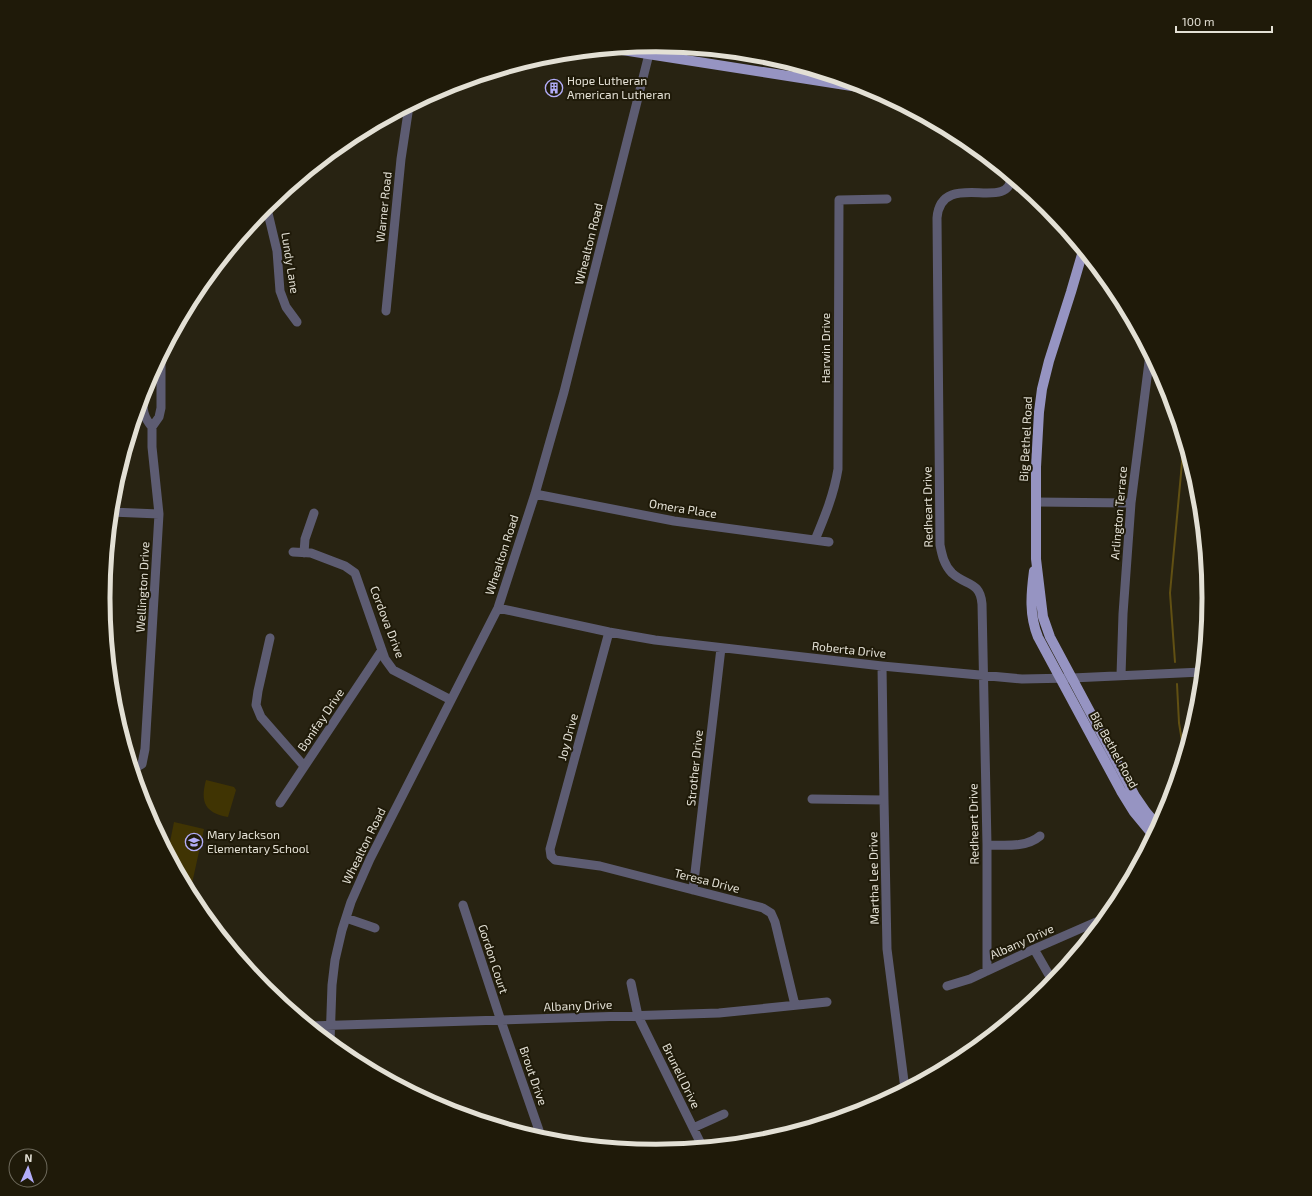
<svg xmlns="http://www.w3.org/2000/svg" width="1312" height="1196" font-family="'Exo 2',sans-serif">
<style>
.green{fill:#403403}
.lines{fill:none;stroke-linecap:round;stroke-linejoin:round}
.stream{stroke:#615013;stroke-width:2}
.minor{stroke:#5d5c72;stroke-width:9}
.major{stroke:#9694c2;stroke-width:10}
.labels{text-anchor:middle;stroke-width:4;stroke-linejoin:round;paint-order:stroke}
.poi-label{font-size:12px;fill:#e3e0d5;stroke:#1f1a09;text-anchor:start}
.street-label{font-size:12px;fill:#e3e0d5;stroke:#1f1a09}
.rim{fill:none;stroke:#e3e0d5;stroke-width:5}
</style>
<rect width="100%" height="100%" fill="#282312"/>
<path class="green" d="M 206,780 L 234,787 L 236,790 L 228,817 C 205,813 200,802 206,780 Z
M 174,822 L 204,829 L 191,888 L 186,887 L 168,852 Z"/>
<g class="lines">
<path class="stream" d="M 1175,662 L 1170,593 L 1184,441
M 1177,684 L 1179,723 L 1184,753"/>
<path class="minor" d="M 268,204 L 268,213 L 277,251 L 280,291 L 286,307 L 297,322
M 386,311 L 401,159 L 409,106
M 143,394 C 143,409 142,415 152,427
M 535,494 L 674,521 L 829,542
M 1036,502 L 1131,503
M 111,512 L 159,514
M 815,540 C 825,516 834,494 838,469 L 839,200 L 887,199
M 293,552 L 311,553 L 345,566 L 355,573 L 385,659 L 393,670 L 451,700
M 304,553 L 305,539 L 314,513
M 498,608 L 609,632 L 655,640 L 882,666 L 1022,679 L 1072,678 L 1202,672
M 609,632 L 550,849 L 551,856 L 555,860 L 600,866 L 763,908 L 771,913 L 775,922 L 795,1005
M 270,638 L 258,691 L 256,705 L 261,717 L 304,766
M 882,666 L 884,800 L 887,949 L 905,1089
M 1121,675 L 1123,614 L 1131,503 L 1150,354
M 133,769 L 142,764 L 145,749 L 159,514 L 152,447 L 152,427 L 159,417 L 161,408 L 161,357
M 812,799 L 884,800
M 280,803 L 382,650
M 987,845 C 1004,845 1026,848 1040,836
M 693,890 L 721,648
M 463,905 L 501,1021 L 542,1139
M 346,918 L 375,928
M 1034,949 L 1053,982
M 987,971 L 987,845 L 982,604 C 980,581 966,586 952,573 C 944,565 942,555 940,545 L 937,218 C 941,168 1010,214 1011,177
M 631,983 L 638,1016 L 702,1146
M 947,986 L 970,979 L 1034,949 L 1105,918
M 310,1026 L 719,1013 L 827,1002
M 330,1042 L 332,985 L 335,960 L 342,930 L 351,902 L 370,859 L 498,608 L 535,494 L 564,392 L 649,54
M 693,1128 L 724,1114"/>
<path class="major" d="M 616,49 L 871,89
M 1083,251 L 1071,292 L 1049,361 L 1042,389 L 1039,412 L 1036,467 L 1036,559 L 1043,617 L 1050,637 L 1135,796 L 1146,812 L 1158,826
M 1034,571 C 1031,594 1029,615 1038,637 L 1121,791 L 1134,812 L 1153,835"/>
</g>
<defs>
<symbol id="building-ring" viewBox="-11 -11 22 22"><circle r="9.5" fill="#1f1a09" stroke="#b3adf9" stroke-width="1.5"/><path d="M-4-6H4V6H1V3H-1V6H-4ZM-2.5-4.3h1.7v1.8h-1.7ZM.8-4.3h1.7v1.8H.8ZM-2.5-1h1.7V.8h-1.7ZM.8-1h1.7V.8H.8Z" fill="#b3adf9"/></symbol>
<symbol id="school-ring" viewBox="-11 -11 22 22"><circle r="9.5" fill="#1f1a09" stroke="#b3adf9" stroke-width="1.5"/><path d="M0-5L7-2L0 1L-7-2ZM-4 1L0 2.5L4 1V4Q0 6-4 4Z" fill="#b3adf9"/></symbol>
</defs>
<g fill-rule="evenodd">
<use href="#building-ring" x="544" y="78" width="20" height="20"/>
<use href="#school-ring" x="184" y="832" width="20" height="20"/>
</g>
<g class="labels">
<g class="poi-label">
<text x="567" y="85">Hope Lutheran<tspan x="567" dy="14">American Lutheran</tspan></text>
<text x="207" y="839">Mary Jackson<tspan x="207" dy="14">Elementary School</tspan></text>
</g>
<g class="street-label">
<text transform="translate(384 207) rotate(-84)" y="4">Warner Road</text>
<text transform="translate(589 244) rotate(-76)" y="4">Whealton Road</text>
<text transform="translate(290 263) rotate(81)" y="4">Lundy Lane</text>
<text transform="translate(826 348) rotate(-90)" y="4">Harwin Drive</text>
<text transform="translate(1026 439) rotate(-87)" y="4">Big Bethel Road</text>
<text transform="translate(928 507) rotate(-91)" y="4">Redheart Drive</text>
<text transform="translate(683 509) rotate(9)" y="4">Omera Place</text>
<text transform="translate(1119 513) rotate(-85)" y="4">Arlington Terrace</text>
<text transform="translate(502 555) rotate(-72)" y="4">Whealton Road</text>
<text transform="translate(143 587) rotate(-87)" y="4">Wellington Drive</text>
<text transform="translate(387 622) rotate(69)" y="4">Cordova Drive</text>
<text transform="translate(849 650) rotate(6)" y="4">Roberta Drive</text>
<text transform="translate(321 720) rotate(-56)" y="4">Bonifay Drive</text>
<text transform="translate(568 737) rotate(-75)" y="4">Joy Drive</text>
<text transform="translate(1114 750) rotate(61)" y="4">Big Bethel Road</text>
<text transform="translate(695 768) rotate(-84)" y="4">Strother Drive</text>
<text transform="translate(974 824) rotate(-91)" y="4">Redheart Drive</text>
<text transform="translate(364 846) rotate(-64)" y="4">Whealton Road</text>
<text transform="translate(874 878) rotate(-91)" y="4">Martha Lee Drive</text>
<text transform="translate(707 881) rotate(14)" y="4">Teresa Drive</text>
<text transform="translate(1022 942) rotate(-24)" y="4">Albany Drive</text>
<text transform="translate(493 959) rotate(72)" y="4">Gordon Court</text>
<text transform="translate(578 1006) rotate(-2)" y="4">Albany Drive</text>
<text transform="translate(533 1076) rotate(71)" y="4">Brout Drive</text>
<text transform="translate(681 1076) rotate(64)" y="4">Brunell Drive</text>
</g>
</g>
<path d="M0 0H1312V1196H0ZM110 598a546 546 0 1 1 1092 0a546 546 0 1 1-1092 0Z" fill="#1f1a09" fill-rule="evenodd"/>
<path class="rim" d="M110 598a546 546 0 1 1 1092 0a546 546 0 1 1-1092 0Z"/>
<g transform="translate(28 1168) rotate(3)"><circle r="19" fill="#1f1a09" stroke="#6d695b"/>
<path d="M0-3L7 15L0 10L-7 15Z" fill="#b3adf9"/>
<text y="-6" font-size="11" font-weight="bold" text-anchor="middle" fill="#e3e0d5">N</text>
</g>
<path d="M1176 26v6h96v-6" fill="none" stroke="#e3e0d5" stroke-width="2"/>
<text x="1182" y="26" font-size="12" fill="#e3e0d5" stroke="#1f1a09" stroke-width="3" paint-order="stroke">100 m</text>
</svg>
